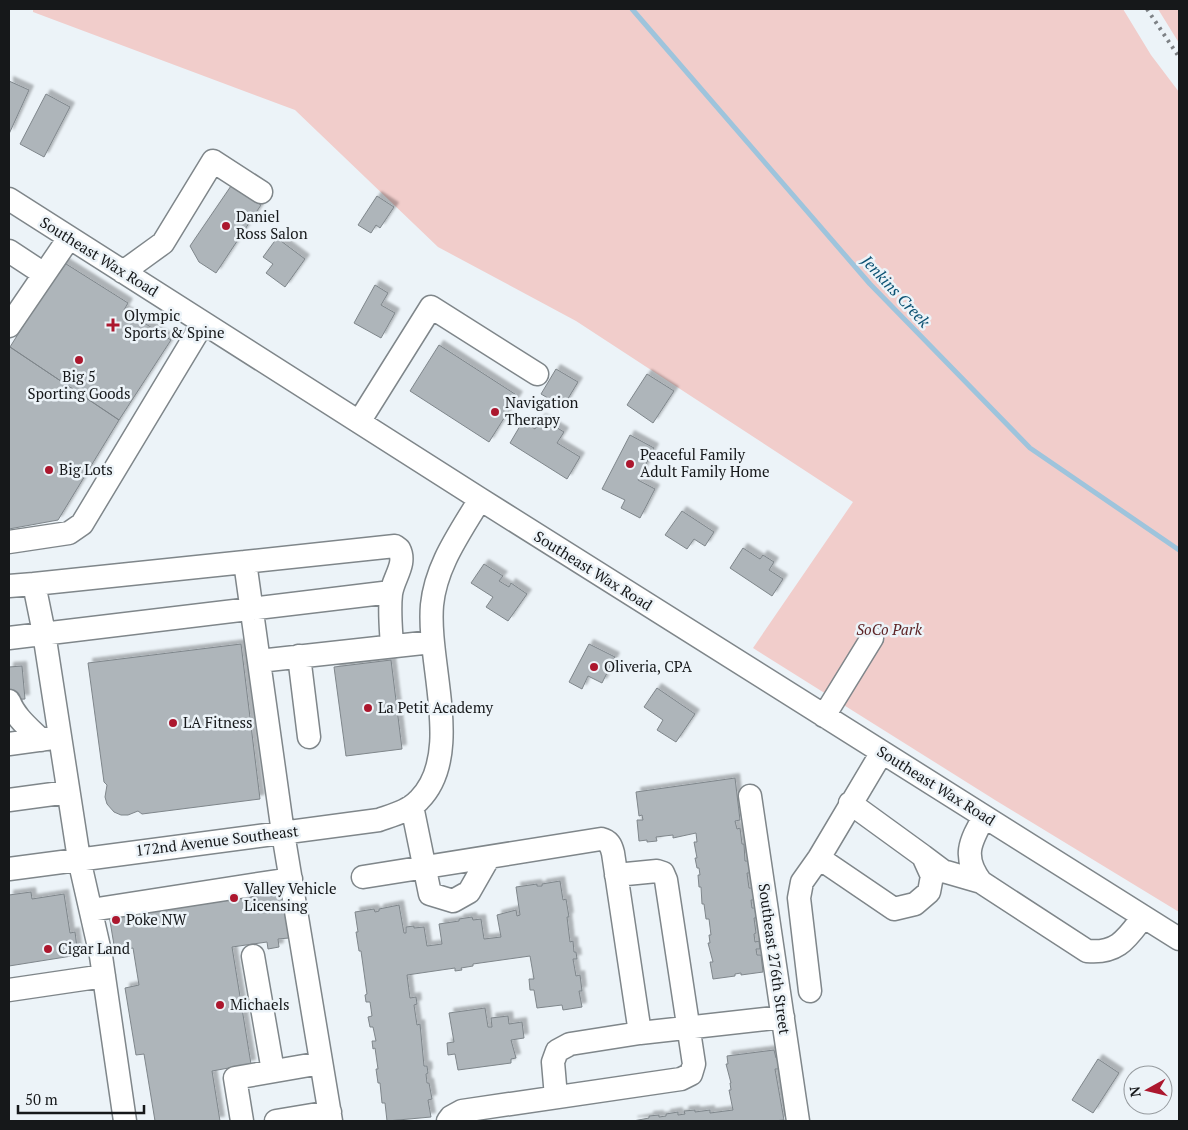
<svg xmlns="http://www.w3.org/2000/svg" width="1188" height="1130" font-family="'PT Serif',serif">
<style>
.green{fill:#f1cdcb}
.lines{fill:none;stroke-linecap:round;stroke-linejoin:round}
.stream{stroke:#9ec4dc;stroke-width:5}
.building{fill:#aeb5ba;stroke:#7f868b;filter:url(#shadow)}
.minor-casing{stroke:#7f868a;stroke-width:25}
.minor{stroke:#fff;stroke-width:22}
.rail{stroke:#7d8185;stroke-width:4;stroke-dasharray:2.5 5;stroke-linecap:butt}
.poi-dot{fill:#ac172e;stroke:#ecf3f8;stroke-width:2}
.labels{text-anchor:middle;stroke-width:5;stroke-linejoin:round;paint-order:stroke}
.poi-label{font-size:15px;fill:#16181a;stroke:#ecf3f8;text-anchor:start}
.street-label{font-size:15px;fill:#16181a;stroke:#ecf3f8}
.park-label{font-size:15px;font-style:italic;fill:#5e2527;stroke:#ecf3f8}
.water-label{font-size:16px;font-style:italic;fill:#0b5172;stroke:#ecf3f8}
</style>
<defs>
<filter id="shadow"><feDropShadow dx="4.5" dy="-4.5" stdDeviation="1" flood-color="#0004"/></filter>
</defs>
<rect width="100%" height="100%" fill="#ecf3f8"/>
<path class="green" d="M 33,9 L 1123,9 L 1151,55 L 1179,92 L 1179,912 L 995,800 L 753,648 L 853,502 L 576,321 L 438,247 L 295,110 L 33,12 Z
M 1158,9 L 1179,9 L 1179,43 Z"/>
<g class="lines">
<path class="stream" d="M 632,9 L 870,284 L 1030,448 L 1179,550"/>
</g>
<path class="building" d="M 9,81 L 29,90 L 9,134 Z
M 46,94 L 70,107 L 44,157 L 20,144 Z
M 231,186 L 261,205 L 216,273 L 199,262 L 190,246 Z
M 377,196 L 394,207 L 380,228 L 376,225 L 371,233 L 358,225 Z
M 277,238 L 305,259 L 285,287 L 266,273 L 273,264 L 263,257 Z
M 63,262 L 128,303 L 124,310 L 171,340 L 119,420 L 10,347 Z
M 375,285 L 388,293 L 381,305 L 395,313 L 381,338 L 354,323 Z
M 439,345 L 518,396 L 489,442 L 410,391 Z
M 10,347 L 119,420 L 58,520 L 9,529 L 9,350 Z
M 556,369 L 578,382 L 563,407 L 541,394 Z
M 647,374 L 674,391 L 653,423 L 627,405 Z
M 541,418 L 564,432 L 557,443 L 580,457 L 567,479 L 510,443 L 523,421 L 535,429 Z
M 630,435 L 654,448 L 638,480 L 655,489 L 640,518 L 621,508 L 625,500 L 602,489 Z
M 682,511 L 714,532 L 705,546 L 694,539 L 687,549 L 665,535 Z
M 743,548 L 760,559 L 763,555 L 774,562 L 769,570 L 783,579 L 772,596 L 730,568 Z
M 484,564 L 503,576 L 499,581 L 509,587 L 511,583 L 527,594 L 508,621 L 486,607 L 493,597 L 471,583 Z
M 241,644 L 260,799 L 142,814 L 138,811 L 128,815 L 121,815 L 114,812 L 107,804 L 105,797 L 107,785 L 104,782 L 88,663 Z
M 589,644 L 615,657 L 602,683 L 588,676 L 582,689 L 569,682 Z
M 391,660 L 402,749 L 346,756 L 334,667 Z
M 22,666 L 25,699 L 9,700 L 9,667 Z
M 657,688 L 695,714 L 676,742 L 657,730 L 663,720 L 644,707 Z
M 735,778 L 740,820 L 735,821 L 737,829 L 740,828 L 742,844 L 744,844 L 745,861 L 748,861 L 750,873 L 747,873 L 749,888 L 752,888 L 754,900 L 751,900 L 752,908 L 755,908 L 756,918 L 754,918 L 756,933 L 754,934 L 755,942 L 759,941 L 760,949 L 756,949 L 757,955 L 761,955 L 763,972 L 741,975 L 741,973 L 735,974 L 735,976 L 713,979 L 710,962 L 713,962 L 708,943 L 710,943 L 709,935 L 711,935 L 709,919 L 706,919 L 704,904 L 702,904 L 701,887 L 699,887 L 698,875 L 700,875 L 699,868 L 697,868 L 695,858 L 697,858 L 694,842 L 697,842 L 696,833 L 673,838 L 673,835 L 656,837 L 657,841 L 647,842 L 647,840 L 639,841 L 637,820 L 643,820 L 642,815 L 639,816 L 636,792 Z
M 560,881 L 563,900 L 566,899 L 569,917 L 567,917 L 570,942 L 573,941 L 574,952 L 576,952 L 577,959 L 573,959 L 576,976 L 580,975 L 582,991 L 579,991 L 582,1007 L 563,1010 L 562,1005 L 537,1008 L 534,990 L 530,990 L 529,979 L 534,979 L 530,956 L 473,964 L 473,966 L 461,968 L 462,970 L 455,971 L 455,968 L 407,975 L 410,998 L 416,997 L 417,1004 L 414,1005 L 417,1025 L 420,1024 L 424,1066 L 427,1066 L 428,1073 L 426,1074 L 427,1083 L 429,1083 L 432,1099 L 428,1100 L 431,1117 L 387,1121 L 385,1103 L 382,1103 L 380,1083 L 378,1083 L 376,1069 L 378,1069 L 375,1048 L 373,1049 L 372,1041 L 376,1041 L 373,1027 L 370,1027 L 368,1017 L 372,1016 L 370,1002 L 366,1002 L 365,995 L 367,994 L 361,951 L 359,951 L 356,932 L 358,932 L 355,912 L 374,909 L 375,912 L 379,911 L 379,909 L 399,905 L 404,933 L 406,933 L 406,927 L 414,926 L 414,928 L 424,927 L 427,946 L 442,944 L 439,924 L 459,921 L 459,919 L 472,917 L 473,920 L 481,919 L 484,939 L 501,937 L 497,915 L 516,910 L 517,916 L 520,915 L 516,887 L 537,884 L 537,886 L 542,886 L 542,884 Z
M 281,887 L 289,938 L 278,939 L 279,947 L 268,949 L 267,942 L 232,947 L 251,1064 L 212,1071 L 220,1121 L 155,1121 L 144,1054 L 136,1055 L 125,988 L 139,985 L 133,948 L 115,951 L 109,915 Z
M 31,892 L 32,899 L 64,894 L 70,933 L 75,932 L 78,955 L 9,966 L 9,895 Z
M 485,1008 L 488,1027 L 492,1027 L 491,1018 L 508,1016 L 509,1024 L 522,1022 L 524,1038 L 511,1040 L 516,1058 L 511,1059 L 511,1063 L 458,1070 L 455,1054 L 448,1055 L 447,1043 L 454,1042 L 449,1013 Z
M 774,1050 L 776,1058 L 777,1058 L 779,1069 L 775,1069 L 784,1120 L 773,1121 L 633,1121 L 649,1118 L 649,1116 L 659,1115 L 659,1117 L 666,1116 L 666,1114 L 678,1112 L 678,1115 L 685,1114 L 684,1111 L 695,1110 L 695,1112 L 710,1110 L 710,1113 L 733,1110 L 729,1090 L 731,1090 L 730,1083 L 731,1083 L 726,1064 L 728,1064 L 727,1056 Z
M 1098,1059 L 1119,1073 L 1093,1113 L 1072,1100 Z"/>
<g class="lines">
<defs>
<path id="minor" d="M 9,199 L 480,499 L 1179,939
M 9,251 L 44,274
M 123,272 L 163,243 L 213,161 L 261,192
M 9,326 L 69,238
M 359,422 L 431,307 L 537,374
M 9,542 L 69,533 L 82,524 L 203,323
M 245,562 L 395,546 L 399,549 C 407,564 393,578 391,594 C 389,611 391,629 392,646
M 34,584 L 245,562 L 283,833 L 331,1121
M 9,586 L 34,584 L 44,633 L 79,859 L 101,956 L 125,1121
M 9,638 L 391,592
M 299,656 L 309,737
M 259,661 L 432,642
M 9,701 C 15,717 29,728 41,740
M 824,716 L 872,638
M 9,744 L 60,737
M 750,796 L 798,1121
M 9,800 L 68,792
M 412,806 L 430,894 L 453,901 L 469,892 L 489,857
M 923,856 L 943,871 L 981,882 L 1087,951 C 1118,954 1127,938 1143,917
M 819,858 L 894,909 L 915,904 L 929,892 L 932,876 L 923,856 L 850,803
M 9,869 L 379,820 C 393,815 409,811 419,800 C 464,755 427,664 432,605 C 436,565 460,533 480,499
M 363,877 L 601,839 C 609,841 611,845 613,853 L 640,1033
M 981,882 C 962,857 970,842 984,817
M 91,910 L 291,879
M 253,956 L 273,1071
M 9,990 L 104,976
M 810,991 L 799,898 L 802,882 L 819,858 L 882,752
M 556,1097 L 553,1062 L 557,1051 L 570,1044 L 640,1033 L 783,1017
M 242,1121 L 235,1078 L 321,1063
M 276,1121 L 330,1112
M 448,1121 L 451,1117 L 462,1111 L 681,1079 L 691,1074 L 694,1064 L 666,880 L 663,873 L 657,871 L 616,875"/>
</defs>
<use href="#minor" class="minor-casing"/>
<use href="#minor" class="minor"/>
<path class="rail" d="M 1147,9 L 1179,57"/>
</g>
<g class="poi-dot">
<circle cx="226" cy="226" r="5"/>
<path d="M110.5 317.5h5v5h5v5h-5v5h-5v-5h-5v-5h5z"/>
<circle cx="79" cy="360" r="5"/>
<circle cx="495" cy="412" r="5"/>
<circle cx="630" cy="464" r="5"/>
<circle cx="49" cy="470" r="5"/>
<circle cx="594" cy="667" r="5"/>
<circle cx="368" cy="708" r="5"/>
<circle cx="173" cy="723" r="5"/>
<circle cx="234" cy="898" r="5"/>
<circle cx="116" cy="920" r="5"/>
<circle cx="48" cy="949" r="5"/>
<circle cx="220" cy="1005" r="5"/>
</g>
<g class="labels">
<g class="poi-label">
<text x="236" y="222">Daniel<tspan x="236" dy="17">Ross Salon</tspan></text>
<text x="124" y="321">Olympic<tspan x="124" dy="17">Sports &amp; Spine</tspan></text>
<text x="79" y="382" text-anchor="middle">Big 5<tspan x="79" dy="17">Sporting Goods</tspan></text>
<text x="505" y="408">Navigation<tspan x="505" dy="17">Therapy</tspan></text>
<text x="640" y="460">Peaceful Family<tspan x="640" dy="17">Adult Family Home</tspan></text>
<text x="59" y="475">Big Lots</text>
<text x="604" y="672">Oliveria, CPA</text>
<text x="378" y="713">La Petit Academy</text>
<text x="183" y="728">LA Fitness</text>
<text x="244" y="894">Valley Vehicle<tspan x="244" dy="17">Licensing</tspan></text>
<text x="126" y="925">Poke NW</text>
<text x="58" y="954">Cigar Land</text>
<text x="230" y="1010">Michaels</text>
</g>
<g class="street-label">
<text transform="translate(99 257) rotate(32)" y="5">Southeast Wax Road</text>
<text transform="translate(593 571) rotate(32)" y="5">Southeast Wax Road</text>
<text transform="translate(936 786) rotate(32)" y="5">Southeast Wax Road</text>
<text transform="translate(217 841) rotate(-7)" y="5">172nd Avenue Southeast</text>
<text transform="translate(774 959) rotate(82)" y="5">Southeast 276th Street</text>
</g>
<g class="park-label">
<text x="889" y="635">SoCo Park</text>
</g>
<g class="water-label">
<text transform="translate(896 291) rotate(47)" y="6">Jenkins Creek</text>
</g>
</g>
<rect width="1188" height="1130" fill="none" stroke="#16181a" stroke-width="20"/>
<g transform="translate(1148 1090) rotate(262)"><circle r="24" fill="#ecf3f8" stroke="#969b9f"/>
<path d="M0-4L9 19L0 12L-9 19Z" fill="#ac172e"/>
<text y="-8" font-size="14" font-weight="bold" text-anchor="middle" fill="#16181a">N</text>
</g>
<path d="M18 1105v8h126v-8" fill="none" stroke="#16181a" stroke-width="2.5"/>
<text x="25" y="1105" font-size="15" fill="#16181a" stroke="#ecf3f8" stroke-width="4" paint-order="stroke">50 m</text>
</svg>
